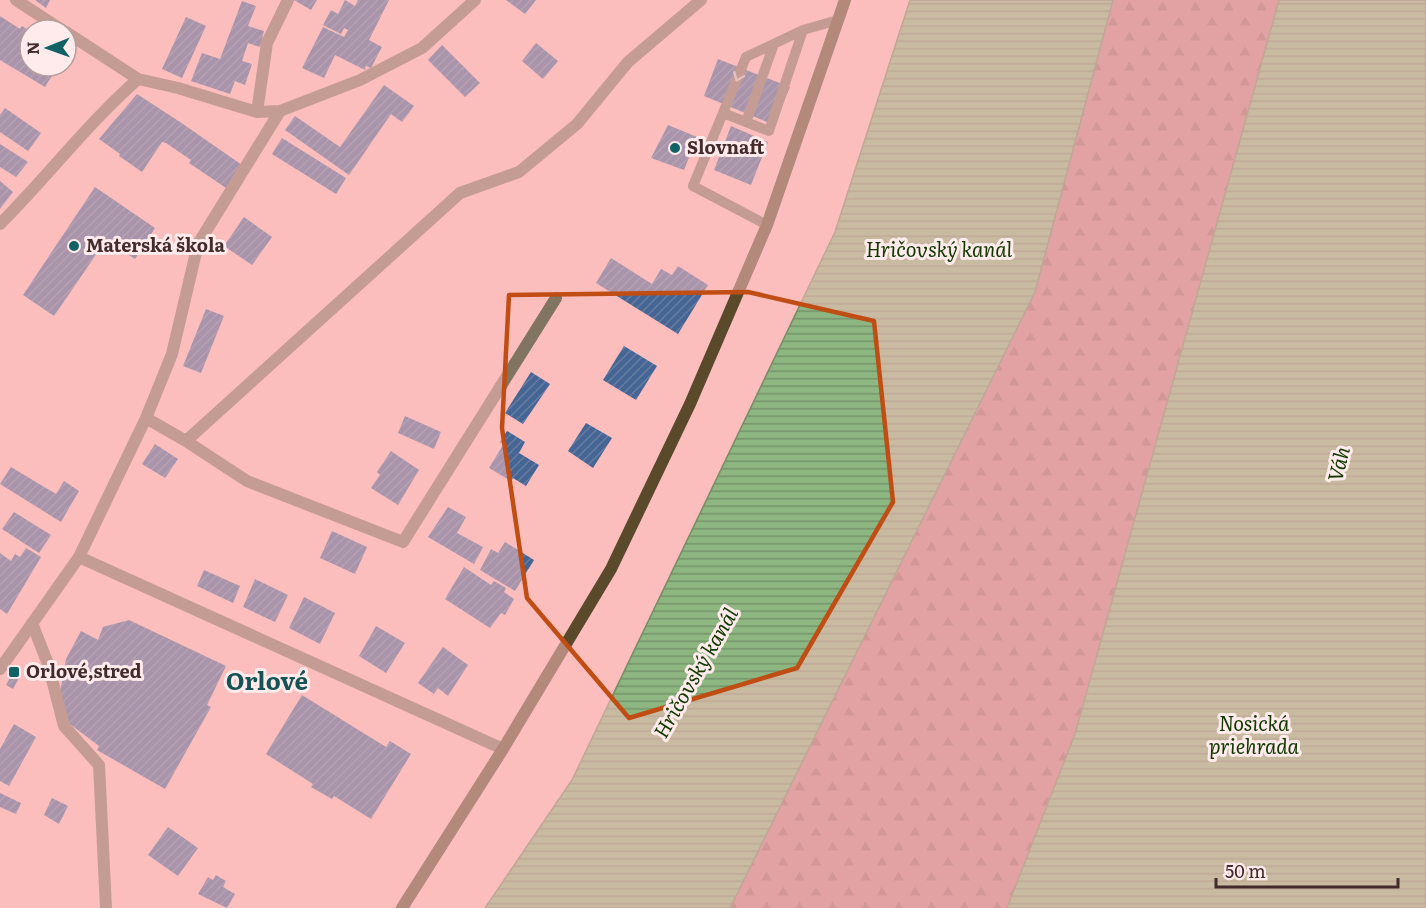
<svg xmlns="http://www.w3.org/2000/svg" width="1426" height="908" font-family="Literata,serif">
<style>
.forest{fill:url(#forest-firs)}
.water{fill:url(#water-rules);stroke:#778c67;stroke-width:1.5}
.building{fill:url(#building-hatch)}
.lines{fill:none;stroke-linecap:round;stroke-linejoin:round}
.lane{stroke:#817460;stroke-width:10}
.street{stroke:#817460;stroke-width:12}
.secondary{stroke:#5b492c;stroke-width:12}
.oneway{stroke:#d3c1ba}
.marked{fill:none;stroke:#bf4d14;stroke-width:4.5;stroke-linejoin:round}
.poi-dot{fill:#106264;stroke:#ffebeb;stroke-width:2}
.labels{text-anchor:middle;stroke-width:6;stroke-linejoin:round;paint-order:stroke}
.poi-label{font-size:18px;font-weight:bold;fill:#432a2b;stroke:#ffebeb;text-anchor:start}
.water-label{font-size:20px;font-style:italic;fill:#103800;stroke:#ffebeb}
.district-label{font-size:24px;font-weight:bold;fill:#165355;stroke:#ffebeb}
</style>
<defs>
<pattern id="forest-firs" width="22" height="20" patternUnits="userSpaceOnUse" patternTransform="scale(1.5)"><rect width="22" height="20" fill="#c47f80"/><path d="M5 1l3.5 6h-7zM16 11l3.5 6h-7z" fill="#a16869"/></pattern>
<pattern id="water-rules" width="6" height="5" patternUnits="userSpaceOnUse" patternTransform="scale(1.5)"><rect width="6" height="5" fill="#8db681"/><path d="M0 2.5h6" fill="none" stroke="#75946a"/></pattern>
<pattern id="building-hatch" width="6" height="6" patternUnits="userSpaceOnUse" patternTransform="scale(1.5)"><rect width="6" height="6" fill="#456595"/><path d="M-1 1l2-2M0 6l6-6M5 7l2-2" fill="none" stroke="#667ca0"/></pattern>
</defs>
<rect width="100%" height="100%" fill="#fcbdbd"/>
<path class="forest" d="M 1113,0 L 1279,0 L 1075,734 L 1007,908 L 730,908 L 1035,292 Z"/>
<path class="water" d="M 910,0 L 1113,0 L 1035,292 L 730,908 L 485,908 L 572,780 L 835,232 Z
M 1279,0 L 1426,0 L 1426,908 L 1007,908 L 1075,734 Z"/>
<path class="building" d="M 35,0 L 50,0 L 46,8 Z
M 294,0 L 317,0 L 311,10 Z
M 345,0 L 355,6 L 358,0 L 389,0 L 369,40 L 382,47 L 371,68 L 366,66 L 365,70 L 335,55 L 324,78 L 302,68 L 323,27 L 344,37 L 348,30 L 344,28 L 341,34 L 323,25 L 331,10 L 338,14 Z
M 506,0 L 536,0 L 525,14 Z
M 242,1 L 256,6 L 248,26 L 264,31 L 260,47 L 248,43 L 242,61 L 252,64 L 245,85 L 235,81 L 230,94 L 191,81 L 202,53 L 220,59 Z
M 0,16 L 20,29 L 22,26 L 30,31 L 30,66 L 58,66 L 45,87 L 0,60 Z
M 186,17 L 206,26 L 182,78 L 162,69 Z
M 536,43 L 558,61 L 543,79 L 522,61 Z
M 442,45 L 480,83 L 465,97 L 428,60 Z
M 718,59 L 790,87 L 774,125 L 704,96 Z
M 384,85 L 414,106 L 402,122 L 391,114 L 349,175 L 285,130 L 295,116 L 340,147 Z
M 137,94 L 180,122 L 242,165 L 226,188 L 189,163 L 191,160 L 166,143 L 162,142 L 142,172 L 119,156 L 120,154 L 99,139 Z
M 5,108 L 41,133 L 28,151 L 0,132 L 0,115 Z
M 668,125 L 697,137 L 684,170 L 651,158 Z
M 731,126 L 768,142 L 751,185 L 714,170 Z
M 282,138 L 346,178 L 336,194 L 272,154 Z
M 0,144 L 28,162 L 16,177 L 0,167 Z
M 0,181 L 13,192 L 0,209 Z
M 95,187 L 155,228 L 135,259 L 106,240 L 54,316 L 23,295 Z
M 244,217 L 272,237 L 252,265 L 224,246 Z
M 611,258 L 652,284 L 661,269 L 672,275 L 678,266 L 708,285 L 678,334 L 596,283 Z
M 206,309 L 224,316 L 201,373 L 183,366 Z
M 624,346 L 657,366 L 636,400 L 603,380 Z
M 531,372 L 550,384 L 523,424 L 505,413 Z
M 405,416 L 441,432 L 434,449 L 398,433 Z
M 586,423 L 612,438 L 593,468 L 568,451 Z
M 507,431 L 525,442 L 519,453 L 539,465 L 526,486 L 513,478 L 511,481 L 489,468 L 503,445 L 500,442 Z
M 155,444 L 178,459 L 165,478 L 142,464 Z
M 391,451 L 419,470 L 398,505 L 371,488 L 380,475 L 377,472 Z
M 11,467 L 56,494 L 64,481 L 79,491 L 61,522 L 0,484 Z
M 448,507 L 466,517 L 457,533 L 483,547 L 474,564 L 428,537 Z
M 14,512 L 51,535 L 39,553 L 2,529 Z
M 332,531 L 367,547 L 355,574 L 320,558 Z
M 505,542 L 534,560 L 515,591 L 480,570 L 491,549 L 498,553 Z
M 26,548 L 41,557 L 7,614 L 0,609 L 0,553 L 11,561 L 15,554 L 20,557 Z
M 464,567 L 491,585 L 494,581 L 506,588 L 504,592 L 514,599 L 505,615 L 501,613 L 490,628 L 445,599 Z
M 204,570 L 240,586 L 233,603 L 197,586 Z
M 255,579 L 288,595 L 275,622 L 243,607 Z
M 304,597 L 335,613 L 320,644 L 289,628 Z
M 129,620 L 226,666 L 207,705 L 211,707 L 165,789 L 97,750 L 99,746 L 66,721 L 59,698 L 66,659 L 81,631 L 98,640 L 103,627 Z
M 376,626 L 405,643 L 386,673 L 359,656 Z
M 443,647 L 468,665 L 448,696 L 438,688 L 434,694 L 418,683 Z
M 12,674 L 19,678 L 13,689 L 6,685 Z
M 302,695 L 386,747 L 390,741 L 411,754 L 371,819 L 334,796 L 332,799 L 311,787 L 313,784 L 266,754 Z
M 14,724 L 36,737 L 9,786 L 0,781 L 0,749 Z
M 0,793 L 21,803 L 16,814 L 0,807 Z
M 52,798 L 68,806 L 59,824 L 44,815 Z
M 168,827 L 198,848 L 178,876 L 148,855 Z
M 216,875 L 226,881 L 223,887 L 235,894 L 227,908 L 198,894 L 208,877 L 213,880 Z"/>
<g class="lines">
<path class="lane" d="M 723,113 L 746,122 L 774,44
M 746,122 L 769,131 L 803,30
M 767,225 L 693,186 L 746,57 L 803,30 L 838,20"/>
<path class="street" d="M 16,0 L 62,30
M 66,32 L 138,79
M 257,112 L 267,43 L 288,0
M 0,224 C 47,177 88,123 138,79 L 178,88 L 257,112 L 280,111 L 360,80 L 422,48 L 475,0
M 146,418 L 186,441 L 247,481 L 403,542 L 556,298
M 186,441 L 460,193 L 519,172 L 577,124 L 628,62 L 701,0
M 79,557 L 503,749
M 32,623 L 48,664 L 64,726 L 99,765 L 106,908
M 0,669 L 79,557 L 146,418 L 172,354 L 198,244 L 280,111"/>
<path class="secondary" d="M 402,908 L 503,749 L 611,569 L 690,404 L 767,225 L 845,0"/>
</g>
<defs><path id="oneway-chevron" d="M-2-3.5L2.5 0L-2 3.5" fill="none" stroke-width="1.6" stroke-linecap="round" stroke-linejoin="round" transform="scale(1.5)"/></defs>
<use class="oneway" href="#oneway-chevron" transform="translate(738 77) rotate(112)"/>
<path d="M0 0H1426V908H0ZM 748,292 L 874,321 L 893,502 L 797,668 L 629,718 L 527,598 L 502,428 L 509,295 Z" fill="#fcbdbd" fill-opacity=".55" fill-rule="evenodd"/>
<path class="marked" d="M 748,292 L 874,321 L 893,502 L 797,668 L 629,718 L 527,598 L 502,428 L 509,295 Z"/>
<g class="poi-dot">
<circle cx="675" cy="148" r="6"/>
<circle cx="74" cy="246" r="6"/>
<rect x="8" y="666" width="12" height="12" rx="3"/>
</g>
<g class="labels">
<g class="poi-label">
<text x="687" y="154">Slovnaft</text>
<text x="86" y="252">Materská škola</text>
<text x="26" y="678">Orlové,stred</text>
</g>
<g class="water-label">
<text x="939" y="257">Hričovský kanál</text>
<text transform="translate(1339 464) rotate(-76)" y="7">Váh</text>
<text transform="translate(696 673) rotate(-60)" y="7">Hričovský kanál</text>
<text x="1254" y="731">Nosická<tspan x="1254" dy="23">priehrada</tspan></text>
</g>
<g class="district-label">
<text x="267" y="690">Orlové</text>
</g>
</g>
<g transform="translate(48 48) rotate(269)"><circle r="28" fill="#ffebeb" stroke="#b49e9e" stroke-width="1.5"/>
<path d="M0-4.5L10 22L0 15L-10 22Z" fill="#106264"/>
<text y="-9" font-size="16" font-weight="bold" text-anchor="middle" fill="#432a2b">N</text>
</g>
<path d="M1216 878v9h182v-9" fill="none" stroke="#432a2b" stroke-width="3"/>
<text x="1225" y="878" font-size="18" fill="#432a2b" stroke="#ffebeb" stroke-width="4.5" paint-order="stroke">50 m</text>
</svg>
